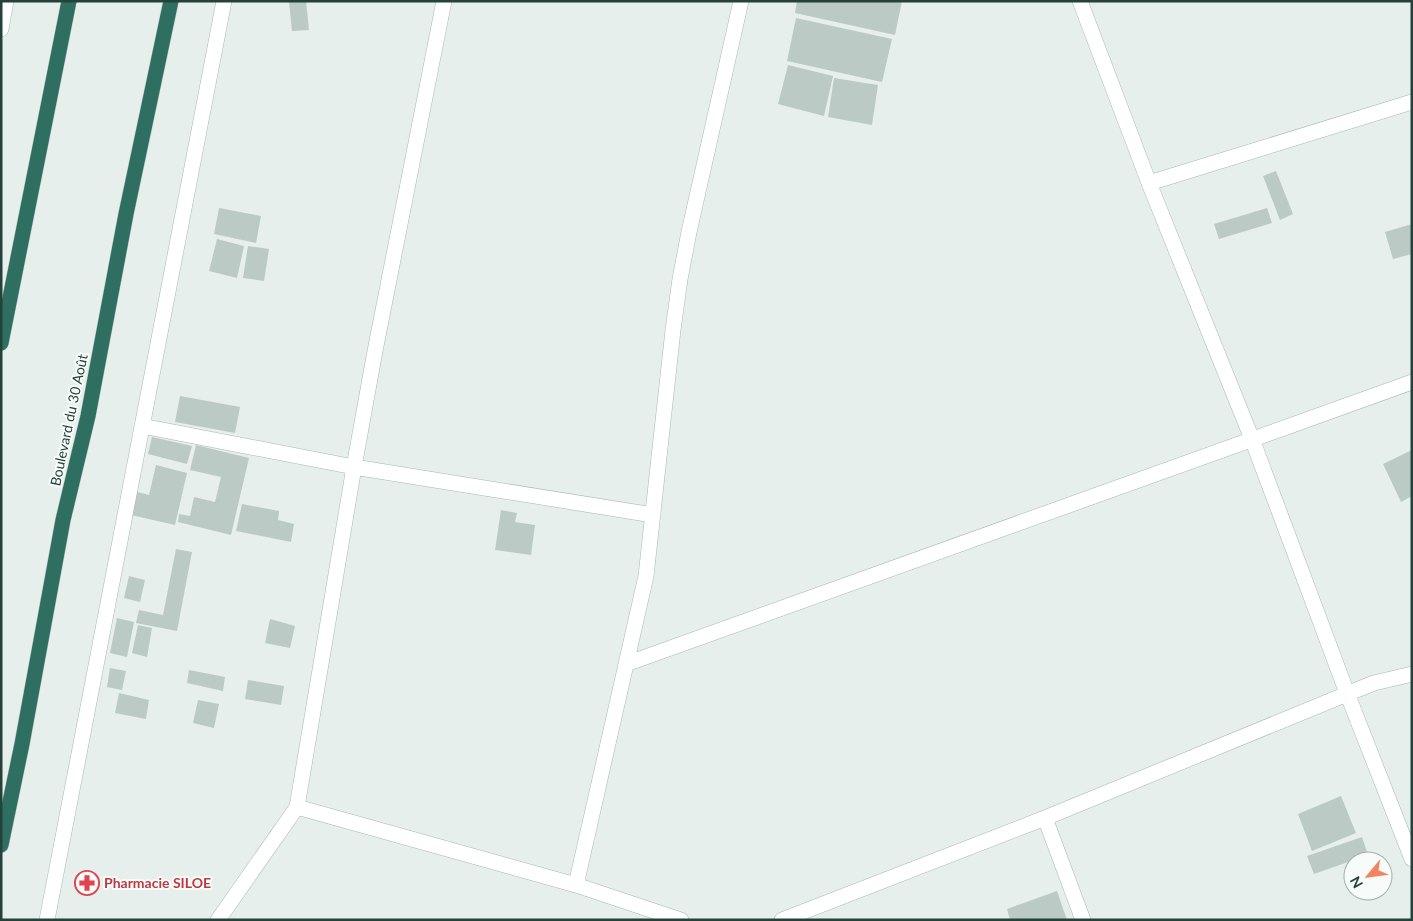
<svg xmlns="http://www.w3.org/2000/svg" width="1413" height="921" font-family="Lato,sans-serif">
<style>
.building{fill:#bbcac4}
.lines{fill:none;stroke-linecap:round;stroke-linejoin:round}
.street-casing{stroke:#a8b8b2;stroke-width:16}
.highway-casing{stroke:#c2cac8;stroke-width:16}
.street{stroke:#fff;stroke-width:15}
.highway{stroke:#2f6f62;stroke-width:15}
.labels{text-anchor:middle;stroke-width:4;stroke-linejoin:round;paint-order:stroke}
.street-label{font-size:14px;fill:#24423a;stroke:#f7fbf9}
.health-label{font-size:14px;font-weight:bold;fill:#be3a42;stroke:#f7fbf9;text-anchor:start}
</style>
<rect width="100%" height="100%" fill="#e6efeb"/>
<path class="building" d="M 289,1 L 306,1 L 309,30 L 292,31 Z
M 797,1 L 902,1 L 895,35 L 795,13 Z
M 796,18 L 892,39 L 882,82 L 787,61 Z
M 788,65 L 833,76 L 824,116 L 778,104 Z
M 834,78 L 878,85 L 872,125 L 828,117 Z
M 1276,171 L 1293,214 L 1280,220 L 1263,176 Z
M 219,208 L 261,216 L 256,243 L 214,234 Z
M 1267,208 L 1272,223 L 1219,239 L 1214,224 Z
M 1412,224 L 1412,254 L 1393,259 L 1385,232 Z
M 217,239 L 244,246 L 237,278 L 209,271 Z
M 248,246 L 269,249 L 264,281 L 243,278 Z
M 180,396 L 240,407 L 235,433 L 175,422 Z
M 152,437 L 192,446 L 187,464 L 148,454 Z
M 196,445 L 249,458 L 231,535 L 178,522 L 179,514 L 190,516 L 194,497 L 215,502 L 221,477 L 190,470 Z
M 1412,450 L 1412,496 L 1401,502 L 1383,464 Z
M 156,465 L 187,473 L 175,525 L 131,515 L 137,492 L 149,495 Z
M 242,504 L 279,511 L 278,520 L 294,524 L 291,542 L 236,531 Z
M 501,510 L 517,513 L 515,522 L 535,525 L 531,555 L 495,550 Z
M 176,549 L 192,552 L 177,631 L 136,623 L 139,610 L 163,615 Z
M 129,576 L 145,580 L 140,602 L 124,598 Z
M 117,618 L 134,622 L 127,657 L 110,653 Z
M 270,619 L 295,626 L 290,648 L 265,643 Z
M 138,625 L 152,628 L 147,657 L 132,653 Z
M 110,668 L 126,671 L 122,690 L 107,687 Z
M 189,670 L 225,677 L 223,691 L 187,683 Z
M 248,680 L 284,686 L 281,705 L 245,699 Z
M 119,693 L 149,700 L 146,719 L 115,713 Z
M 198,700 L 219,704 L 214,728 L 193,723 Z
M 1341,796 L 1356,833 L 1312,851 L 1298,814 Z
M 1362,837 L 1368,855 L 1314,874 L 1307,856 Z
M 1057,891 L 1067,920 L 1010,920 L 1007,909 Z"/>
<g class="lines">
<defs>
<path id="street" d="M 1080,1 L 1149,183 L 1252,439 L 1347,693 L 1412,859
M 1,29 L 6,1
M 1149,183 L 1412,102
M 142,426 L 354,467 L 653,515
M 626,664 L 1412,382
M 297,807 L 576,885 L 681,920
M 1045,818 L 1083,920
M 576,885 L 646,576 L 673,330 L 680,279 L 689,232 L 741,1
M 47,920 L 224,1
M 218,920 L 297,807 L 354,467 L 375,351 L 444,1
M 782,920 L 1045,818 L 1359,689 L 1374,683 L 1412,674"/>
<path id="highway" d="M 1,343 L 69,1
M 1,845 L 22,744 L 63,520 L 88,416 L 126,214 L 171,1"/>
</defs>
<use href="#street" class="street-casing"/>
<use href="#highway" class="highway-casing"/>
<use href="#street" class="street"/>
<use href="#highway" class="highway"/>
</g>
<defs>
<symbol id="pharmacy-ring" viewBox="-11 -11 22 22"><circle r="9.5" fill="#f7fbf9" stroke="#e0444e" stroke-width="1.5"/><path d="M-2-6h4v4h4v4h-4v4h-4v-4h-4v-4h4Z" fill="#e0444e"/></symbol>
</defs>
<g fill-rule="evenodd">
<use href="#pharmacy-ring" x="73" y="869" width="28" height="28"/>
</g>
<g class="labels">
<g class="street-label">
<text transform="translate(69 420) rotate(-78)" y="5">Boulevard du 30 Août</text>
</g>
<g class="health-label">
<text x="104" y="888">Pharmacie SILOE</text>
</g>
</g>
<rect width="1413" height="921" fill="none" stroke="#24423a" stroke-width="5"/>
<g transform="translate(1368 876) rotate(241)"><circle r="24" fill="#f7fbf9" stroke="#a3b1ad"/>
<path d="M0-4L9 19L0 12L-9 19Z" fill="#f4845f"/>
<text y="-8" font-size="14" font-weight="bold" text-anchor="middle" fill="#24423a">N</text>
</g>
</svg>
